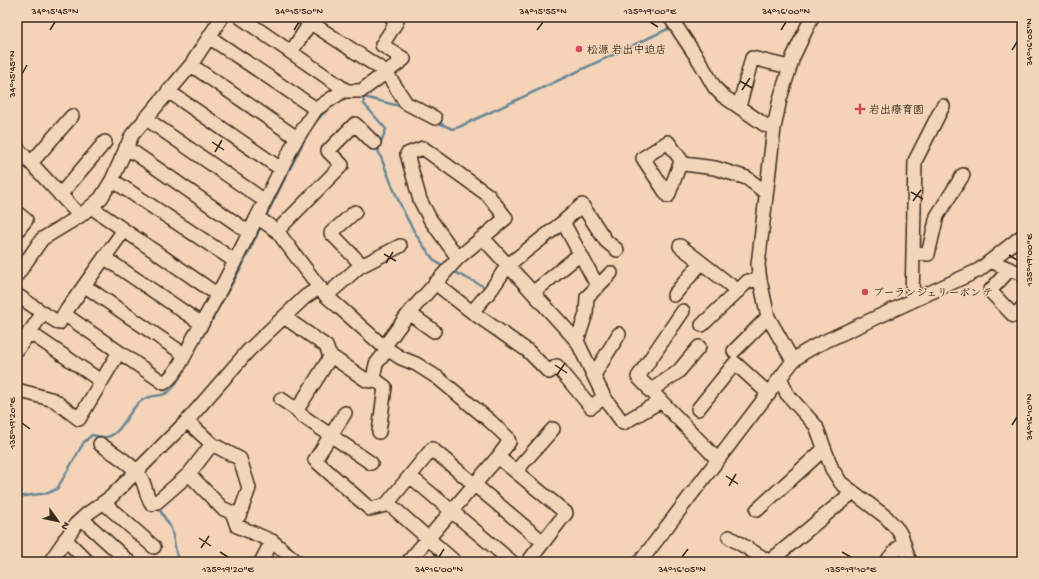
<svg xmlns="http://www.w3.org/2000/svg" width="1039" height="579" font-family="'Gochi Hand','Klee One',sans-serif">
<style>
.lines{fill:none;stroke-linecap:round;stroke-linejoin:round}
.stream{stroke:#688897;stroke-width:2.5}
.minor-casing{stroke:#3b2a1e;stroke-width:16}
.minor{stroke:#f3d6b9;stroke-width:13}
.ticks{fill:none;stroke:#3b2a1e;stroke-width:1.5}
.poi-dot{fill:#d1495b;stroke:#f3d6b9;stroke-width:1.5}
.labels{text-anchor:middle;stroke-width:3;stroke-linejoin:round;paint-order:stroke}
.poi-label{font-size:11px;font-weight:bold;fill:#3b2a1e;stroke:#f3d6b9;text-anchor:start}
.neatline{fill:none;stroke:#3b2a1e;stroke-width:1.5}
.ticks-label{font-size:10px;text-anchor:middle;fill:#3b2a1e}
</style>
<rect width="100%" height="100%" fill="#f5d3b7"/>
<filter id="ink" filterUnits="userSpaceOnUse"><feTurbulence type="fractalNoise" baseFrequency=".025" numOctaves="2"/><feDisplacementMap in="SourceGraphic" scale="8" xChannelSelector="R" yChannelSelector="G"/><feConvolveMatrix kernelMatrix="1 2 1 2 8 2 1 2 1" color-interpolation-filters="sRGB"/></filter>
<g filter="url(#ink)">
<g class="lines">
<path class="stream" d="M 825,17 L 845,19 L 851,17
M 680,24 L 694,17
M 360,96 L 403,107
M 363,97 L 364,104 L 386,129 L 378,150 C 392,185 403,217 425,248 C 431,256 435,263 444,267
M 437,122 L 452,129 L 459,127 L 672,27
M 314,124 C 322,114 336,100 349,97
M 265,218 L 306,137
M 452,271 L 487,288
M 191,357 L 242,266 L 262,224
M 17,497 L 48,493 L 57,489 L 84,442 L 92,435 C 97,436 103,438 107,437 C 123,433 128,410 141,401 C 147,396 154,396 161,395 C 173,393 178,380 183,371
M 158,507 L 171,528 L 173,536 L 178,562"/>
<defs>
<path id="minor" d="M 240,17 L 347,91
M 302,17 L 386,72 L 406,103 L 435,118
M 670,17 L 700,62 L 715,88 L 723,96 L 739,107
M 209,37 L 316,109
M 291,52 L 314,17
M 191,65 L 297,138
M 168,91 L 281,169
M 145,118 L 265,201 L 257,217 L 277,231 L 326,296 L 339,307 L 384,347 L 401,358 L 416,364 L 438,378 L 490,421 L 507,437 L 509,442 L 498,457 L 408,562
M 774,128 L 765,125 L 739,107 L 752,58 L 789,67
M 126,147 L 250,233
M 17,148 L 80,216
M 31,163 L 72,116
M 112,180 L 235,261
M 60,195 L 105,142
M 668,196 L 643,158 L 668,142 L 684,164 L 715,168 L 747,178 L 766,193
M 668,196 L 681,161
M 265,201 L 294,143 L 316,109 L 343,91 L 361,91 L 404,59 L 382,45 L 397,21 L 391,17
M 91,207 L 124,230 L 64,314 L 164,383 C 177,374 187,351 194,337 C 217,298 237,258 257,217
M 355,212 L 331,233 L 362,265
M 17,213 L 26,220 L 17,231
M 124,230 L 218,295
M 277,231 L 342,165 L 328,151 L 355,124 L 374,143
M 483,238 L 577,341 L 604,397 L 623,423 L 661,401 L 717,459
M 680,246 L 738,291
M 913,253 L 928,254 L 937,216 L 963,175
M 105,258 L 202,324
M 990,261 L 1022,274
M 1010,269 L 990,291 L 1014,316 L 1022,308
M 17,275 L 42,239 L 80,216 L 101,198 L 112,180 L 132,135 L 191,65 L 222,17
M 435,283 L 472,312 L 528,351 L 549,372 L 557,366 L 591,407 L 604,397
M 85,286 L 185,355
M 598,287 L 563,222 L 582,205 L 606,241 L 617,250
M 534,292 L 580,254
M 17,295 L 43,313
M 674,295 L 701,263
M 326,296 L 359,267 L 400,246
M 912,301 L 915,161 L 943,106
M 472,312 L 491,290 L 508,265 L 563,222
M 409,313 L 434,331
M 284,317 L 326,346 L 329,354 L 331,356 L 366,380 L 370,381 L 373,378
M 702,325 L 748,281 L 760,280
M 29,332 L 101,381
M 577,341 L 586,314 L 587,297 L 611,273
M 384,347 L 409,313 L 458,258 L 506,218 L 488,195 L 423,148 L 407,154 L 420,200 L 430,219 L 458,258
M 17,350 L 43,313 L 59,323 L 64,314
M 734,351 L 768,317
M 793,361 L 768,317 L 760,280 L 758,265 L 774,128 L 780,99 L 793,57 L 812,17
M 594,375 L 619,334
M 781,379 L 787,394 L 816,426 L 832,469 L 841,483 L 886,517 L 898,530 L 902,537 L 908,557 L 911,562
M 17,390 L 54,400 L 79,419 L 119,352
M 650,391 L 678,372 L 699,347
M 281,399 L 297,410 L 301,415 L 371,463
M 661,401 L 638,377 L 683,311
M 698,409 L 735,363 L 769,394
M 297,410 L 331,356
M 345,413 L 315,460 L 370,509 L 386,505 L 432,449 L 543,542
M 379,432 L 385,387 L 373,378 L 376,364 L 388,349
M 100,444 C 111,452 135,465 141,478 C 146,486 146,497 152,504 L 157,502 L 189,474 L 222,508 L 239,516 L 249,488 L 240,459 L 212,444 L 187,421
M 498,457 L 566,513 L 528,562
M 516,471 L 553,429
M 189,474 L 212,444
M 410,476 L 512,562
M 104,503 L 154,547
M 388,503 L 455,562
M 757,510 L 824,449
M 232,512 L 237,526 L 272,541 L 297,562
M 82,519 L 129,562
M 729,537 L 770,562
M 65,539 L 88,562
M 50,562 L 76,524 L 87,514 L 111,497 L 187,421 L 248,351 L 305,297 L 320,287
M 261,562 L 272,541
M 640,562 L 793,361 L 803,353 L 817,345 L 979,270 L 1022,236
M 769,562 L 853,492
M 886,562 L 896,550 L 903,544"/>
</defs>
<use href="#minor" class="minor-casing"/>
<use href="#minor" class="minor"/>
</g>
</g>
<path class="ticks" d="M 650,22 L 658,27M 50,30 L 55,22M 294,30 L 299,22M 537,30 L 543,22M 781,30 L 786,22M 1012,50 L 1017,42M 22,74 L 27,65M 740,81 L 752,88M 742,90 L 750,78M 212,142 L 224,150M 215,152 L 222,140M 911,192 L 923,199M 913,201 L 921,190M 384,254 L 396,261M 1009,255 L 1017,260M 386,263 L 393,252M 555,365 L 567,373M 557,375 L 565,363M 22,423 L 30,429M 1012,425 L 1017,417M 726,476 L 738,484M 729,486 L 736,474M 199,538 L 211,546M 201,548 L 209,536M 220,552 L 228,557M 842,552 L 851,557M 439,557 L 444,549M 682,557 L 688,549"/>
<g class="poi-dot">
<circle cx="579" cy="49" r="4"/>
<path d="M858 103h4v4h4v4h-4v4h-4v-4h-4v-4h4z"/>
<circle cx="865" cy="292" r="4"/>
</g>
<g class="labels">
<g class="poi-label">
<text x="587" y="53">松源 岩出中迫店</text>
<text x="869" y="113">岩出療育園</text>
<text x="873" y="296">ブーランジェリーボンテ</text>
</g>
</g>
<rect width="1039" height="579" fill="none" stroke="#f3d6b9" stroke-width="44"/>
<g transform="translate(58 521) rotate(123)" stroke="#f3d6b9" stroke-width="3" paint-order="stroke">
<path d="M0-3L7 15L0 10L-7 15Z" fill="#3b2a1e"/>
<text y="-6" font-size="11" font-weight="bold" text-anchor="middle" fill="#3b2a1e">N</text>
</g>
<rect x="22" y="22" width="995" height="535" class="neatline"/>
<g class="ticks-label">
<text x="55" y="14">34°15'45"N</text>
<text x="299" y="14">34°15'50"N</text>
<text x="543" y="14">34°15'55"N</text>
<text x="650" y="14">135°19'00"E</text>
<text x="786" y="14">34°16'00"N</text>
<text transform="translate(1028 42) rotate(-90)" y="4">34°16'05"N</text>
<text transform="translate(11 74) rotate(-90)" y="4">34°15'45"N</text>
<text transform="translate(1028 260) rotate(-90)" y="4">135°19'00"E</text>
<text transform="translate(1028 417) rotate(-90)" y="4">34°16'10"N</text>
<text transform="translate(11 423) rotate(-90)" y="4">135°19'20"E</text>
<text x="228" y="572">135°19'20"E</text>
<text x="439" y="572">34°16'00"N</text>
<text x="682" y="572">34°16'05"N</text>
<text x="851" y="572">135°19'10"E</text>
</g>
</svg>
